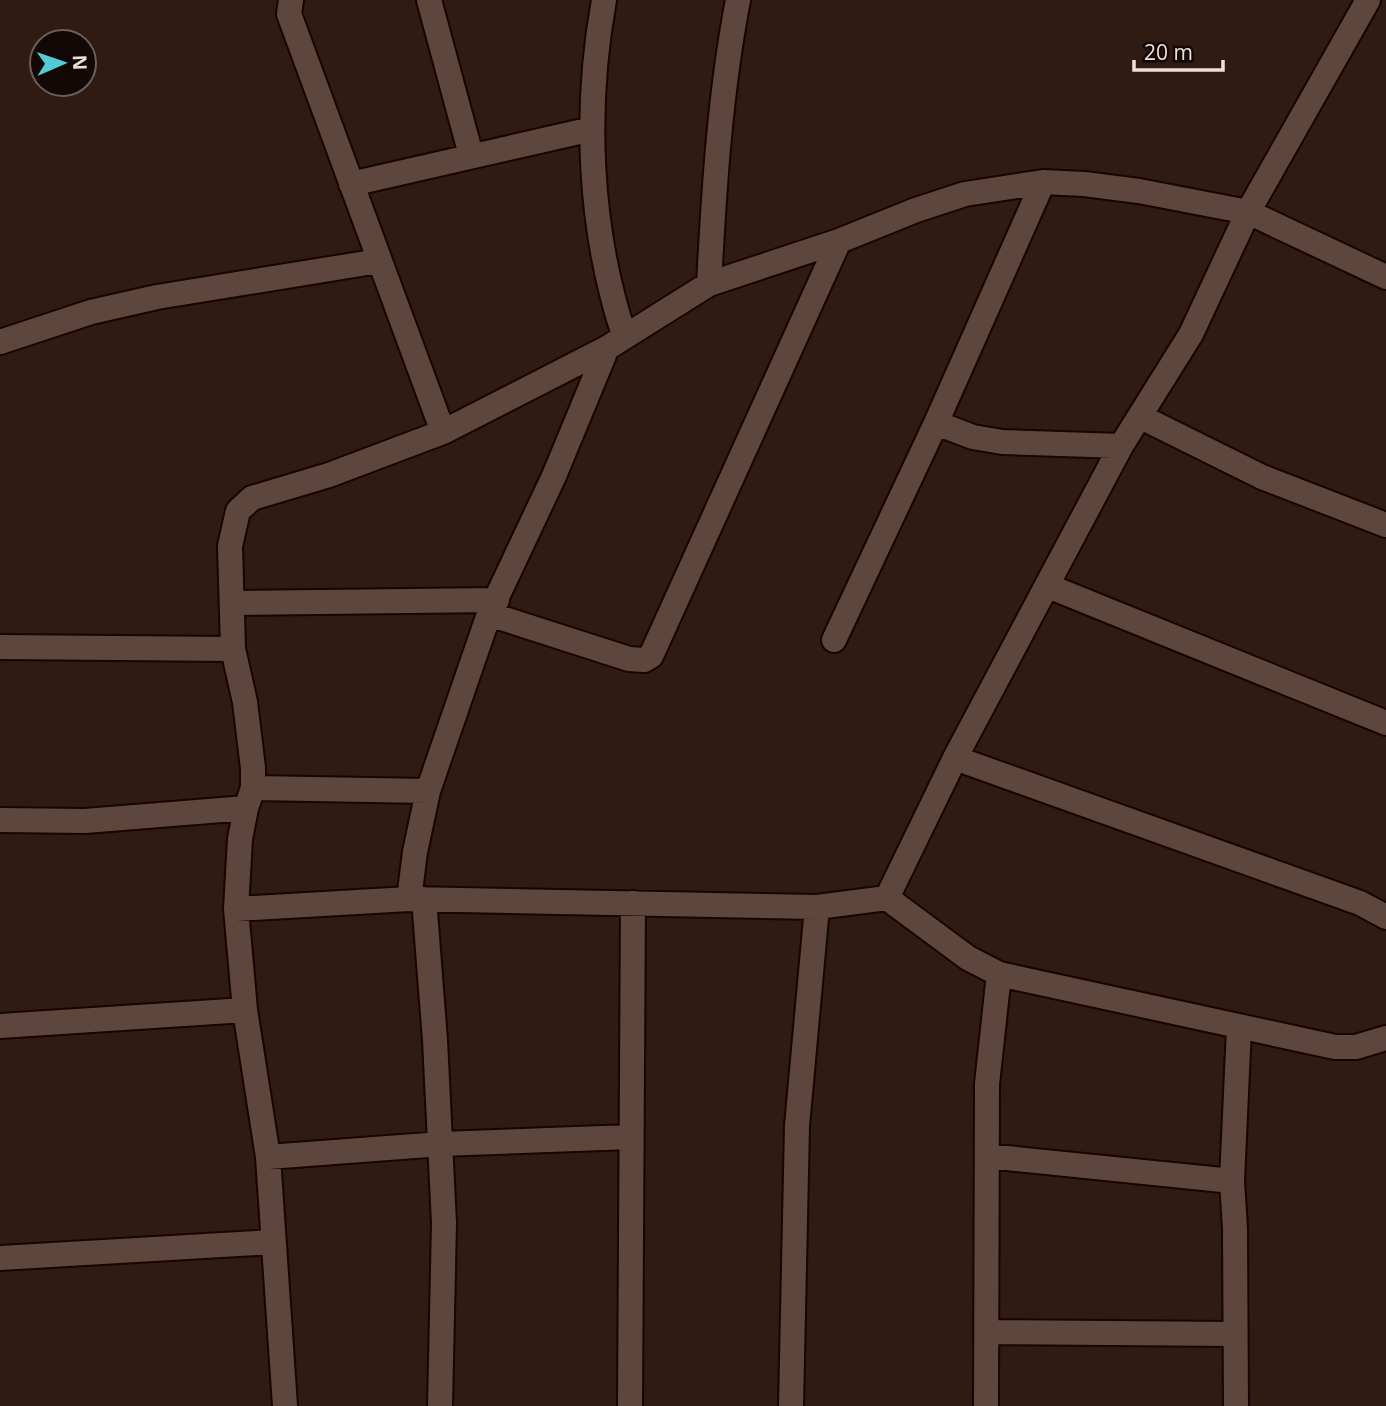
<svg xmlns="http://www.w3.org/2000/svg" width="1386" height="1406" font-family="'Open Sans',sans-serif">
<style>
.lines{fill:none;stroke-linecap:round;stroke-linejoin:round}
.street-casing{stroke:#170501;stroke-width:28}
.street{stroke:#5f463d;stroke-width:24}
</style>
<rect width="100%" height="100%" fill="#301b13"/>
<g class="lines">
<defs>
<path id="street" d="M 291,0 L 289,14 L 443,432
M 429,0 L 471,155
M 604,0 C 584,110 589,229 624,335
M 1043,182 L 936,423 L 973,437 L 1002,442 L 1121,446
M 351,184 L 592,129
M 709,284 C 714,189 720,93 738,0
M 0,342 L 91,312 L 157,297 L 379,261
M 1141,417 L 1262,477 L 1386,525
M 1048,586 L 1386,723
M 232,603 L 497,600
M 489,614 L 629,659 L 644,660 L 651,656 L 839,241
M 834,640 L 936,423
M 0,647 L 233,649
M 955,758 L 1360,903 L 1386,917
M 253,788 L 428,791
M 0,820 L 85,821 L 246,808
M 887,898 L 955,758 L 1121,446 L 1191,334 L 1248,212 L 1368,0
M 409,899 L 415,852 L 428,791 L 489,614 L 554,476 L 607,348
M 424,899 L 435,1040 L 444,1223 L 440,1406
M 236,909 L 409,899 L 817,907 L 887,898 L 968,958 L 999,974 L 1335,1047 L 1356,1047 L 1386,1038
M 0,1026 L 245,1010
M 987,1156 L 1232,1181
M 268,1157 L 441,1144 L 630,1137
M 0,1258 L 273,1242
M 987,1332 L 1235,1334
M 285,1406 L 268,1157 L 245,1010 L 236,909 L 240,839 L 246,808 L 253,788 L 253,768 L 245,702 L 233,649 L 230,546 L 238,511 L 252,498 L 329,475 L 443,432 L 607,348 L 709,284 L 839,241 L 916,210 L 965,194 L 1043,182 L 1084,184 L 1139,191 L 1248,212 L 1386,277
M 630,1406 L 633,903
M 791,1406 L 797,1126 L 817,907
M 986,1406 L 987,1084 L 999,974
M 1236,1406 L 1235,1229 L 1232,1181 L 1239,1028"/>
</defs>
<use href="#street" class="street-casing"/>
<use href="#street" class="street"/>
</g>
<g transform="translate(63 63) rotate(88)"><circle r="33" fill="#120805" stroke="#6a5e5a" stroke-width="2"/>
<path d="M0-5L12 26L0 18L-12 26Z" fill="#52cbd7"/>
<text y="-10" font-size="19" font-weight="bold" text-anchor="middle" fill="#efdfda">N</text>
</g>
<path d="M1134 60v10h89v-10" fill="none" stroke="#efdfda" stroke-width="3.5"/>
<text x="1144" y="60" font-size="21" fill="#efdfda" stroke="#120805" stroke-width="5" paint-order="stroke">20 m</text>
</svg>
